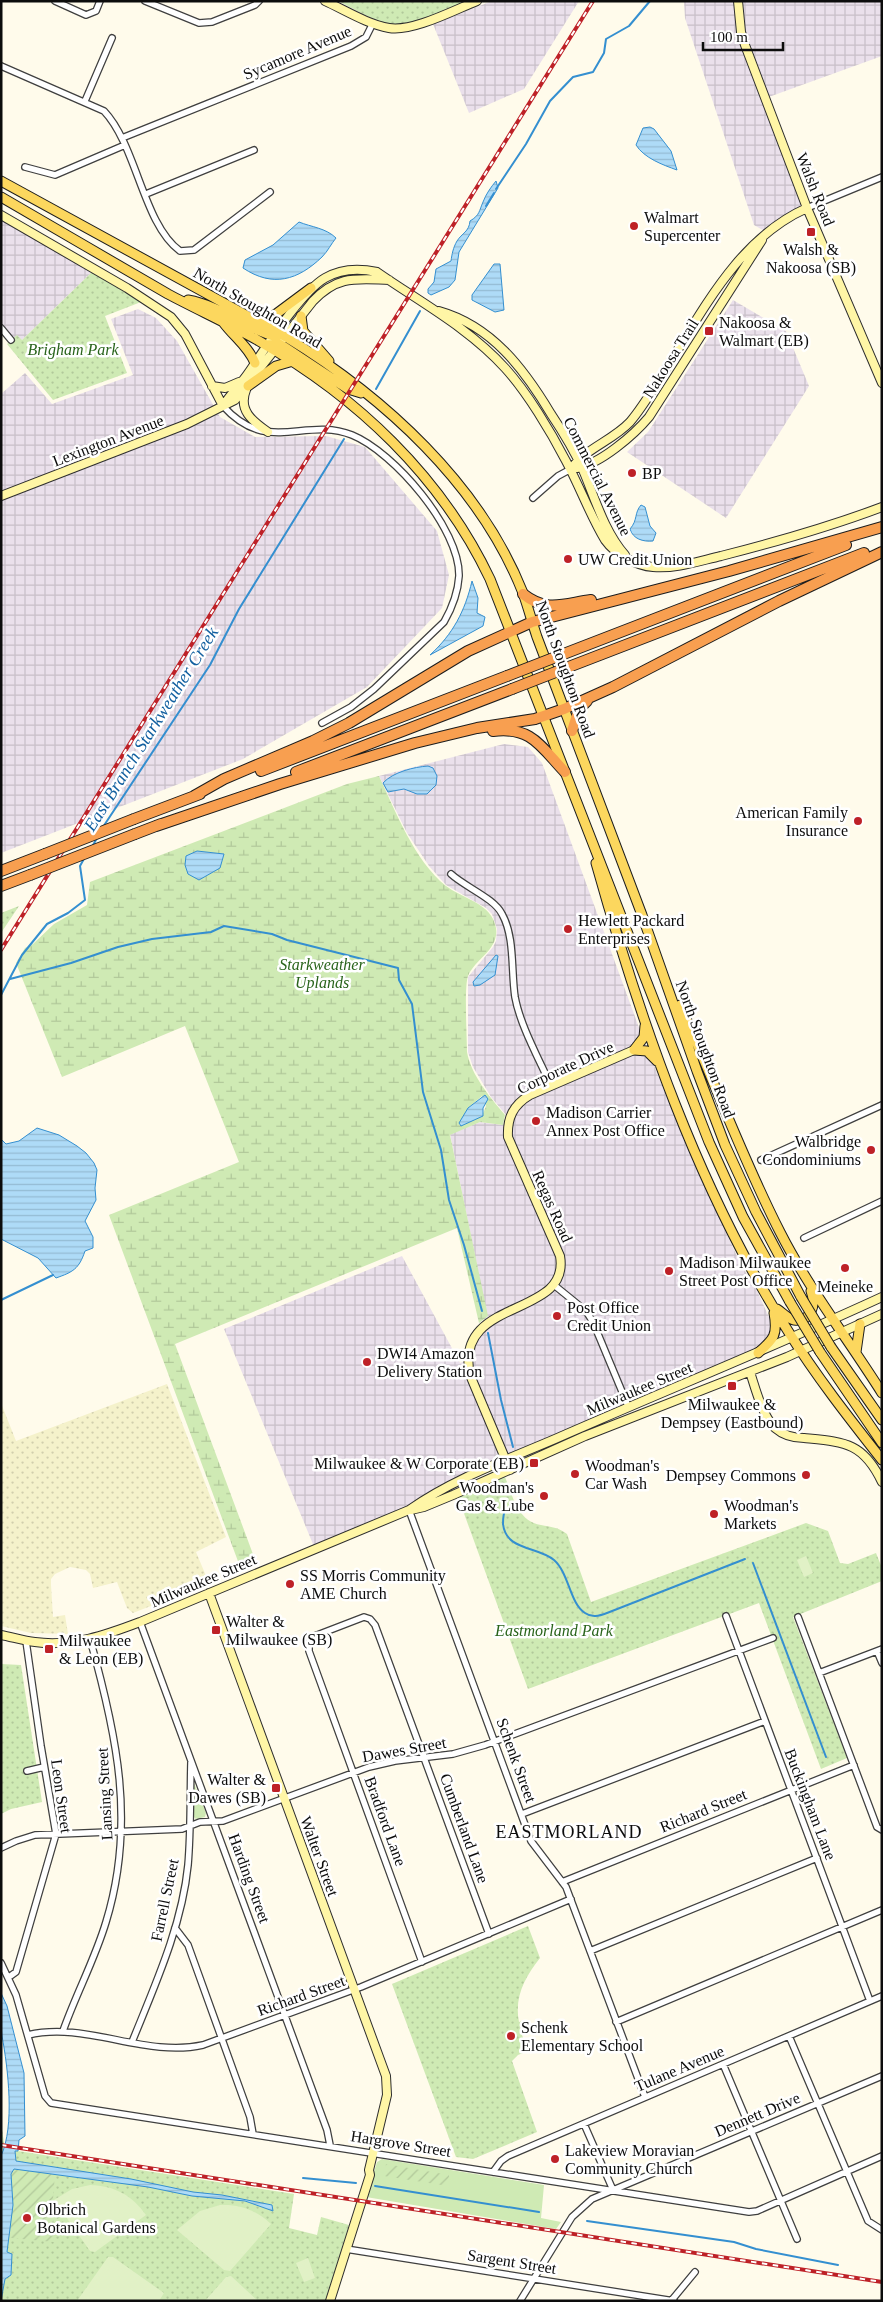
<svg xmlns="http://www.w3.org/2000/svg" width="883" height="2302" font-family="'Times New Roman',serif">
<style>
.industrial{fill:url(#industrial-grid)}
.farmland{fill:url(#farmland-dots)}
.grass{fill:#cfeab4}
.wetland{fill:url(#wetland-marsh);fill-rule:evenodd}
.park{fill:url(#park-dots)}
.garden{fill:url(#garden-furrows)}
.pitch{fill:#e1f1c6}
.water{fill:url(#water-rules);stroke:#348fd0}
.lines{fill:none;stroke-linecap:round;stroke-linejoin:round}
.stream{stroke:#348fd0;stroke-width:2}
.street-casing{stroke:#3f3f3f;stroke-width:8}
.secondary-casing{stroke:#2e2e2e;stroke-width:10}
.primary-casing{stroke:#1d1d1d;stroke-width:11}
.highway-casing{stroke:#1d1d1d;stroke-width:12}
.street{stroke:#fff;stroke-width:5.5}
.secondary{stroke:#fff6a6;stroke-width:8}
.primary{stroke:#fcd75e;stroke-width:9}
.highway{stroke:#f89f50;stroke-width:10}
.rail-casing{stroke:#be2127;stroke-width:4}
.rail{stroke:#fff;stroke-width:2;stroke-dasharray:5.5;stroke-linecap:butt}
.primary-bridge-casing{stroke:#1d1d1d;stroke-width:11;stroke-linecap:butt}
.highway-bridge-casing{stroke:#1d1d1d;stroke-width:12;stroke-linecap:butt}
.primary-bridge{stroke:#fcd75e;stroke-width:9}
.highway-bridge{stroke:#f89f50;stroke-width:10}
.poi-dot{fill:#be2127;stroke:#fff;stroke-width:2}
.labels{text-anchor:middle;stroke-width:5;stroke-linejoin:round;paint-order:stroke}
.street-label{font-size:16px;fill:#0c0c0c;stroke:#fff}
.poi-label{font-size:16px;fill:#0c0c0c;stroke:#fff;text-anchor:start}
.park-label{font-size:16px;font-style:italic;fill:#29641b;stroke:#fff}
.water-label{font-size:18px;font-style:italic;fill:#1360a0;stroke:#fff}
.neighbourhood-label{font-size:18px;letter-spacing:1px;fill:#0c0c0c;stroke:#fff}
</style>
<defs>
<pattern id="industrial-grid" width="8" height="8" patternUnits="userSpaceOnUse" patternTransform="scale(1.25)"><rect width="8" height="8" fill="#eae0eb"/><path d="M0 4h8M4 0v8" fill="none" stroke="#c8bfc8"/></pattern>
<pattern id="farmland-dots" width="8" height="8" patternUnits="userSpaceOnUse" patternTransform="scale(1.25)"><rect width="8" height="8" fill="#f5f2cb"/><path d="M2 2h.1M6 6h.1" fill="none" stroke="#d1cead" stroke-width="1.8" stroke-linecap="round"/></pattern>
<pattern id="wetland-marsh" width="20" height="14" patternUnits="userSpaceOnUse" patternTransform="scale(1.25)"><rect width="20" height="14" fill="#cfeab4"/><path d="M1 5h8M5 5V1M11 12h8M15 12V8" fill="none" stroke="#b1c89a"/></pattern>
<pattern id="park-dots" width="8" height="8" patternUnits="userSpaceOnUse" patternTransform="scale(1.25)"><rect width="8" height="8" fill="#cfeab4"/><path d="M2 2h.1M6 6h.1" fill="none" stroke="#b1c89a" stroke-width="1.8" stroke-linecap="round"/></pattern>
<pattern id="garden-furrows" width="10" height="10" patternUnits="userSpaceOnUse" patternTransform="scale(1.25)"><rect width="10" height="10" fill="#cfeab4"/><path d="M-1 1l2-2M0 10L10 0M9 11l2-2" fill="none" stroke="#b1c89a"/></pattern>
<pattern id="water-rules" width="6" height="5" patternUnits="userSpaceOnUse" patternTransform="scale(1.25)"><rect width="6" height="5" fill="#aedbf7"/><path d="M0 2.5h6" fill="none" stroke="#94bbd3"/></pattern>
</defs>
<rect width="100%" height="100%" fill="#fffbeb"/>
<path class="industrial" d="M 492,1 L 579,1 L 524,89 L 469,113 L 433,24 Z
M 684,1 L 882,1 L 882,56 L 766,98 L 807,208 L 768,233 L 754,225 L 685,18 Z
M 1,215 L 95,269 L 22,340 L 11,340 L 1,328 Z
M 733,300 L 786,331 L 809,386 L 726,518 L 627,452 L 648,432 Z
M 138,309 L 156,318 L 177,341 L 220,417 L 255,437 L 326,436 L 365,447 L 437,531 L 449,575 L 442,608 L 367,687 L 243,759 L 1,853 L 1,394 L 25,373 L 52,404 L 133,375 L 111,319 Z
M 504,744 L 528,747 L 542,763 L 641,1033 L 686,1145 L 742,1267 L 753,1282 L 774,1328 L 759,1346 L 741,1360 L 663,1393 L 315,1549 L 224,1329 L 402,1256 L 460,1363 L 468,1360 L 485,1324 L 479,1275 L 450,1134 L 480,1122 L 503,1125 L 506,1115 L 491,1097 L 473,1067 L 468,1052 L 468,977 L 493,947 L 496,941 L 497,929 L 492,914 L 486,908 L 446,885 L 429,866 L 407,833 L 379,776 Z"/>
<path class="farmland" d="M 167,1384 L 226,1537 L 196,1552 L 209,1583 L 133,1613 L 127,1608 L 117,1582 L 93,1588 L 90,1574 L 86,1570 L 70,1567 L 55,1574 L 51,1579 L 51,1585 L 53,1617 L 65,1615 L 68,1634 L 31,1633 L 1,1626 L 1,1403 L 16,1441 Z"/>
<path class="grass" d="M 194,1783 L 206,1813 L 205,1817 L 196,1819 L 193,1816 Z
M 382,2159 L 544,2185 L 541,2218 L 561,2222 L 556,2229 L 366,2197 L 377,2162 Z"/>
<path class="wetland" d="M 379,776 C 396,812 414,860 446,886 C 463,899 492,903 496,928 C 499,950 476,958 468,976 C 464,987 467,1037 467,1052 C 471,1075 490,1097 505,1115 L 503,1125 L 480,1122 L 450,1135 L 488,1316 L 479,1323 L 457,1228 L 175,1344 L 257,1565 L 242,1572 L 109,1215 L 239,1162 L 185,1026 L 62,1077 L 16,963 L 25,948 L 33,944 L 54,924 L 87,905 L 90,882 L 347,784 ZM 197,851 L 224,854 L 222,861 ZM 482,1096 L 486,1106 L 482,1116 L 459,1125 L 468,1108 Z"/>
<path class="park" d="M 338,1 L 471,1 C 447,10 418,26 392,24 C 374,22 355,9 338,1 Z
M 95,269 L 141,302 L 105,316 L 127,373 L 53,400 L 7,344 L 17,335 L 22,340 Z
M 19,906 L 1,933 L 1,913 Z
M 505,1477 C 513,1496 517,1521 541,1525 C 551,1527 558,1527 567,1534 L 591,1602 L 806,1523 L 828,1531 L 840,1563 L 848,1564 L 876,1553 L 882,1568 L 882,1581 L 793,1617 L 847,1758 L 821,1769 L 759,1603 L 528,1689 L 458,1497 Z
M 1,1664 L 21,1665 L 42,1802 L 11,1809 L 1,1814 Z
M 528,1926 L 540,1958 C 525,1977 514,1997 519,2022 L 522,2021 L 527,2033 L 522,2035 L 528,2051 L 518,2055 L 512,2061 L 537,2132 L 473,2159 L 456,2157 L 392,1984 Z
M 1,2123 L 5,2149 L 294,2194 L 289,2228 L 317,2235 L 321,2217 L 349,2225 L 326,2301 L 1,2301 Z"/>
<path class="garden" d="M 386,2164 L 449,2175 L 448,2186 L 384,2176 Z
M 1,2168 L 55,2174 L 53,2199 L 54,2242 L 1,2237 Z"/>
<path class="pitch" d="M 806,1556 L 813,1573 L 804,1577 L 797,1560 Z
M 90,2185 C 115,2186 132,2195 146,2215 L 95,2252 L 90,2251 L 54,2200 L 72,2189 Z
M 220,2205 C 240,2204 256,2210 271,2224 L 230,2271 L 224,2270 L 177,2230 L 200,2211 Z
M 108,2257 L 113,2257 L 164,2293 L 159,2301 L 77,2301 Z
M 308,2258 L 315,2278 L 304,2282 L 296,2263 Z
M 231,2276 L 258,2301 L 205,2301 L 226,2277 Z"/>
<path class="water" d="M 650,127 L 654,129 L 671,151 L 677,170 C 663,165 644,158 636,145 L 643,128 Z
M 496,181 L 498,188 L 459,252 L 455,280 L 449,287 L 431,295 L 428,293 L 428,289 L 434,282 L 436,269 L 451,261 C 452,254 453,248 457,241 C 462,233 469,232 470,221 C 480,215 479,211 483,202 C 486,194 491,187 496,181 Z
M 299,222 C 311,227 326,228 336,238 C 331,244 328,251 322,257 C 298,280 273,288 243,268 L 245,260 L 273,245 Z
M 494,264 L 500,264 L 504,310 L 495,312 L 472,300 L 472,295 Z
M 641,505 L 645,507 L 650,526 L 656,533 L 653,541 C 643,542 633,539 630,529 C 638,520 634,513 641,505 Z
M 472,581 L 478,598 L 477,613 L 485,617 L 483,626 L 430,655 C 453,634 465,611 472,581 Z
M 428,766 L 433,768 L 437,776 L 436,785 L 427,794 L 417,794 L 404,789 L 388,792 L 383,783 C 393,772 414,767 428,766 Z
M 197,851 L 224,854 L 220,868 L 199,880 L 188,874 L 185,865 L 186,856 Z
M 496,955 L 498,956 L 495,975 L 480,985 L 474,986 L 473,982 Z
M 485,1095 L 488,1099 L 483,1108 L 483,1116 L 461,1126 L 459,1123 L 468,1108 Z
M 37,1128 L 59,1135 L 77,1146 L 86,1153 L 94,1163 L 97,1170 L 95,1188 L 96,1200 L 85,1221 L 93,1237 L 93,1248 L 85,1251 C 79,1269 73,1272 56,1278 L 38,1258 L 1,1239 L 1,1139 L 6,1144 L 19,1141 Z
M 1,1993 L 7,2006 L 24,2073 L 25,2136 L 19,2140 L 18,2151 L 15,2151 L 16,2161 L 131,2179 L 193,2192 L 222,2195 L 272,2205 L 273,2211 L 245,2201 L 192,2196 L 148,2187 L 14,2169 L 11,2174 L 13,2205 L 7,2252 L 12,2254 L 11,2275 L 5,2279 L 1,2301 L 1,2156 C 15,2126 8,2068 2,2036 C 0,2023 1,2007 1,1993 Z"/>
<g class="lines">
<path class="stream" d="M 496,189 L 526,144 L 550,101 L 573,77 L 593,72 L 604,53 L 606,39 L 629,26 L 650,1
M 486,206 L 494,193
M 376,389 L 420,311
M 103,827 L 210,665 L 239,609 L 344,439
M 92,847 L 97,838
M 10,979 L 71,963 L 118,947 L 152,939 L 211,932 L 224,926 L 272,934 L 287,940 L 398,968 L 399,980 L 412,1004 L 423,1092 L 441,1150 L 449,1200 L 464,1245 L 482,1311
M 1,995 L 22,955 L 47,924 L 68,913 L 85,900 L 80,866 L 85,857
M 1,1300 L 53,1275
M 488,1333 L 501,1400 L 513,1447
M 506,1509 C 503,1513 503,1518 503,1524 C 506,1551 537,1546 554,1560 C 569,1573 570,1604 585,1613 C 592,1618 599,1616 607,1613 L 745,1559
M 753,1563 L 826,1757
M 303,2178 L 356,2183
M 375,2186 L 539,2212
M 587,2221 L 734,2242 L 756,2249 L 838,2265"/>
<defs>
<path id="street" d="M 55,1 L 86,15 L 96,11 L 100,1
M 145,1 L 199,23 L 212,22 L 255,5 L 259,1
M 1,66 L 104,111 C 137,146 143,224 180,251 L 194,250 L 270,192
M 85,101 L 112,38
M 122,138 L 351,46 L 366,37 L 373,23
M 25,167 L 55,175 L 125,145
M 146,194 L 254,150
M 807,208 L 882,177
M 1,328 L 11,340
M 223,406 C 268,456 304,416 352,435 C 394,452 460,529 459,576 C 458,592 452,608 444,622 L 374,689 L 351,707 L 322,723
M 533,498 L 558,476 L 571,469
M 451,874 C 465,887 494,898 502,914 C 515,937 511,971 515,997 C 520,1025 539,1059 551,1086
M 761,1160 L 882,1105
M 804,1238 L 882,1201
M 554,1285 L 586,1311 L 593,1322 L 628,1406
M 409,1510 L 531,1841 L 566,1887 L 645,2097
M 726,1616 L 870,2001
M 798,1617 L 877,1827 L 882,1830
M 140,1622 L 327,2130 L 330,2145
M 877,1651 L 882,1663
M 819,1673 L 882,1649
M 27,1771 L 44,1767
M 522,1814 L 765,1721
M 1,1848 L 16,1841 L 35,1835 L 182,1829 L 200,1822 L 223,1821 L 369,1767 L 395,1761 L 453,1754 L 485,1745 L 773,1638
M 562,1882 L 854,1765
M 175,1928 L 188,1945 L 250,2117 L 253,2134
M 590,1951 L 817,1858
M 422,1962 L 309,1651 L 309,1644 L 312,1637 L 364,1617 L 370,1619 L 375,1625 L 489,1934
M 1,1963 L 16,1995 L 45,2096 L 51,2103 L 749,2212 L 757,2211 L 882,2156
M 9,1977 L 16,1972 L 56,1834 L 41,1746 L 26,1641
M 616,2022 L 882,1910
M 63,2031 C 76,1994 95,1959 106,1922 C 136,1824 117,1735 90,1639
M 28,2035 C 86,2021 145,2058 203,2045 L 361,1987 L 571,1899
M 789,2036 L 868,2221 L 882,2230
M 132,2042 C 155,1985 182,1926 188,1865 C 191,1831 190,1796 191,1762
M 723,2064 L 797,2239
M 584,2124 L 613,2190
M 493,2172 L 501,2161 L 508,2156 L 882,1996
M 346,2249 L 674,2301
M 520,2301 L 572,2217 L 592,2199 L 882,2076
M 671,2301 L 695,2272"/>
<path id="secondary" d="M 325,1 C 345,10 367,24 389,28 C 413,32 454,10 477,1
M 738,1 L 741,32 L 745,45 L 807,208 L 882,383
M 1,215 L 127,288 L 171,317 L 185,334 L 223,406
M 439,311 C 492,326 524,369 551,414 C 563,432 574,450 583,470 C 595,498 604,531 625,555
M 212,386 L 225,388 L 239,382
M 246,390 C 238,410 252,421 268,432
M 223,406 C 231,393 241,384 249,372 C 266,347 301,292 325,278 C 342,268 359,268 377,272 C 420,302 469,328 505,368 C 527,392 551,432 566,461 C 580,487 590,515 605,540 C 615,554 636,566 653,567 C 676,569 699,561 721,556 C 776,542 829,527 882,507
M 577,468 C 600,464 634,435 649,417 L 762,240
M 571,469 C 586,448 612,441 630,422 C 642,408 652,391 662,375 C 702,313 737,239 807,208
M 1,496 L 187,424 L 235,400 L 313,301 C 338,275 356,279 389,280
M 750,1372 C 756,1390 762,1415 775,1428 C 783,1435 794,1438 804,1438 C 844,1442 863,1442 882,1482
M 510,1470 L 470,1375 C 453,1296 571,1319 560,1256 L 508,1137 C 507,1118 513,1105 530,1095 L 634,1050
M 411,1510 L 424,1507 L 453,1495 L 585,1436 L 787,1357 L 882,1314
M 209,1593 L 386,2076 L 387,2095 L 369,2170 L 370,2175 L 330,2301
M 1,1635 C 12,1637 24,1641 35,1642 C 72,1647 106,1635 140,1622 L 409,1510 C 453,1479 506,1460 555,1439 C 664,1391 774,1347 882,1297"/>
<path id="primary" d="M 1,181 L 286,337 C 384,397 480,484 523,593 C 528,607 532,622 537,637 L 642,915 L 697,1071 L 725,1145 L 756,1212 L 801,1297
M 1,197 C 57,229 112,262 168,294 C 198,310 229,324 259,341 C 357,397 441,476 490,579 L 709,1142 L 743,1217 L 790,1302
M 188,300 C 221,306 246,329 277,337
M 301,316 L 303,331 L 329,361
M 257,321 L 272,317 L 311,288
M 223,322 C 234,337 248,346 255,363
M 266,345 L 279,344 L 286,348 L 348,389 L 361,393
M 248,386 L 276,366 L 293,361
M 596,863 C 641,1023 698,1190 788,1331 C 816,1376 849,1418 882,1460
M 680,1005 C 714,1080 742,1158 780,1232 C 809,1289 848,1339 882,1393
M 634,1050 L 647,1051 L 657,1061
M 634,1050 L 644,1037 L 645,1026
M 777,1309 C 782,1312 788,1319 794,1320 C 812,1322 816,1304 811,1291
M 831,1347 L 882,1420
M 820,1352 L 882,1443
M 856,1352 L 860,1324
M 758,1353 C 774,1339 778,1335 774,1313"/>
<path id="highway" d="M 523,594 C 547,613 563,604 591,600
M 561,655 L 846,545
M 566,668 L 864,553
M 493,731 C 532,726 541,747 565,772
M 572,731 L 579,709 L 587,701
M 261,771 L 507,676
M 296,772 L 512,689
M 194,796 L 224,779 L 313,741 L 349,723 L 468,651 L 532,622 L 729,571 L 882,527
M 134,819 L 200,794
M 156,826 L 280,784 L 415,743 L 477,728 L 535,719 L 564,709 L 613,687 L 779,601 L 882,552
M 135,834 L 161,824
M 1,871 L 45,854
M 1,886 L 30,875"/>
</defs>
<use href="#street" class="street-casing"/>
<use href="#secondary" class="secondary-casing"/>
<use href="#primary" class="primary-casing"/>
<use href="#highway" class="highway-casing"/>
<use href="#street" class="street"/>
<use href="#secondary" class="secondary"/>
<use href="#primary" class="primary"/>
<use href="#highway" class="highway"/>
<defs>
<path id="rail" d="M 1,950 L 593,1
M 1,2145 L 882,2282"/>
</defs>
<use href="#rail" class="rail-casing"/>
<use href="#rail" class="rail"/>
<defs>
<path id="primary-bridge" d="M 801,1297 L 831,1347
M 790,1302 L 820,1352"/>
<path id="highway-bridge" d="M 507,676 L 561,655
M 512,689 L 566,668
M 45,854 L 134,819
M 30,875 L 135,834"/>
</defs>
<use href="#primary-bridge" class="primary-bridge-casing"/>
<use href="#highway-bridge" class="highway-bridge-casing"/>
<use href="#primary-bridge" class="primary-bridge"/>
<use href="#highway-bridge" class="highway-bridge"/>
</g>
<g class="poi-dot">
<circle cx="634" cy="226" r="5"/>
<rect x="806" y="227" width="10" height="10" rx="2.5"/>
<rect x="704" y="326" width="10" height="10" rx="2.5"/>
<circle cx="632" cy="473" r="5"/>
<circle cx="568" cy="559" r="5"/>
<circle cx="858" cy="821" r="5"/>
<circle cx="568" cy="929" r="5"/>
<circle cx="536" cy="1121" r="5"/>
<circle cx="871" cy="1150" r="5"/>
<circle cx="845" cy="1268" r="5"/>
<circle cx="669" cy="1271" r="5"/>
<circle cx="557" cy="1316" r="5"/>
<circle cx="367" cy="1362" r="5"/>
<rect x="727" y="1381" width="10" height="10" rx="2.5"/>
<rect x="529" y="1458" width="10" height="10" rx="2.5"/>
<circle cx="575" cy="1474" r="5"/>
<circle cx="806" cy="1475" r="5"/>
<circle cx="544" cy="1496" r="5"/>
<circle cx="714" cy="1514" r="5"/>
<circle cx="290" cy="1584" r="5"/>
<rect x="211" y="1625" width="10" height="10" rx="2.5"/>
<rect x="44" y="1644" width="10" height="10" rx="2.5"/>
<rect x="271" y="1783" width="10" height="10" rx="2.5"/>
<circle cx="511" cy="2036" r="5"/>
<circle cx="555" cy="2159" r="5"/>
<circle cx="27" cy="2218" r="5"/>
</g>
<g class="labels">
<g class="street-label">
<text transform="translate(297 52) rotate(-23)" y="6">Sycamore Avenue</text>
<text transform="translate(816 189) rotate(68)" y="6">Walsh Road</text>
<text transform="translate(258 307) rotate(30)" y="6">North Stoughton Road</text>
<text transform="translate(670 358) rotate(-58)" y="6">Nakoosa Trail</text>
<text transform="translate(108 440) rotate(-21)" y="6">Lexington Avenue</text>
<text transform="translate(598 476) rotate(63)" y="6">Commercial Avenue</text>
<text transform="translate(566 669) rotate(70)" y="6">North Stoughton Road</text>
<text transform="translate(706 1049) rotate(70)" y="6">North Stoughton Road</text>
<text transform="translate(565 1067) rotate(-25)" y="6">Corporate Drive</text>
<text transform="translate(553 1206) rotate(66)" y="6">Regas Road</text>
<text transform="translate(639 1388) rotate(-23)" y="6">Milwaukee Street</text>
<text transform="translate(203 1580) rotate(-23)" y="6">Milwaukee Street</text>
<text transform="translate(404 1749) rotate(-10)" y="6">Dawes Street</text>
<text transform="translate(517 1760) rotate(70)" y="6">Schenk Street</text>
<text transform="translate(104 1794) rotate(-93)" y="6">Lansing Street</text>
<text transform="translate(62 1796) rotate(82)" y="6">Leon Street</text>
<text transform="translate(811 1804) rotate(69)" y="6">Buckingham Lane</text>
<text transform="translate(703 1810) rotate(-22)" y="6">Richard Street</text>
<text transform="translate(386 1821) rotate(70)" y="6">Bradford Lane</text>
<text transform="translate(465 1828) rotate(70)" y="6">Cumberland Lane</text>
<text transform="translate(320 1856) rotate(70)" y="6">Walter Street</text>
<text transform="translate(250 1878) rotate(70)" y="6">Harding Street</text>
<text transform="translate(164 1900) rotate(-78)" y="6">Farrell Street</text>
<text transform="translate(301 1995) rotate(-20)" y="6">Richard Street</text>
<text transform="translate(679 2068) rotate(-23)" y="6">Tulane Avenue</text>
<text transform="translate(757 2114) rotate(-23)" y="6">Dennett Drive</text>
<text transform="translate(401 2143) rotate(9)" y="6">Hargrove Street</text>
<text transform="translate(512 2261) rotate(9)" y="6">Sargent Street</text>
</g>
<g class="poi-label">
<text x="644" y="223">Walmart<tspan x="644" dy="18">Supercenter</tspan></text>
<text x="811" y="255" text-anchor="middle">Walsh &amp;<tspan x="811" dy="18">Nakoosa (SB)</tspan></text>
<text x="719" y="328">Nakoosa &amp;<tspan x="719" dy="18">Walmart (EB)</tspan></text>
<text x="642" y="479">BP</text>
<text x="578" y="565">UW Credit Union</text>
<text x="848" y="818" text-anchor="end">American Family<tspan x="848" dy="18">Insurance</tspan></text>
<text x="578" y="926">Hewlett Packard<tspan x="578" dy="18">Enterprises</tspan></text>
<text x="546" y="1118">Madison Carrier<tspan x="546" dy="18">Annex Post Office</tspan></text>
<text x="861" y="1147" text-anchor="end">Walbridge<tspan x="861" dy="18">Condominiums</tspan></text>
<text x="679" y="1268">Madison Milwaukee<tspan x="679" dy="18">Street Post Office</tspan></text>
<text x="845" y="1292" text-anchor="middle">Meineke</text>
<text x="567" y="1313">Post Office<tspan x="567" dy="18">Credit Union</tspan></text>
<text x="377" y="1359">DWI4 Amazon<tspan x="377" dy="18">Delivery Station</tspan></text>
<text x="732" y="1410" text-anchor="middle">Milwaukee &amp;<tspan x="732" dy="18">Dempsey (Eastbound)</tspan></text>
<text x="524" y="1469" text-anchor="end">Milwaukee &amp; W Corporate (EB)</text>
<text x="585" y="1471">Woodman's<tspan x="585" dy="18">Car Wash</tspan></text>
<text x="796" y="1481" text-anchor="end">Dempsey Commons</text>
<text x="534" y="1493" text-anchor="end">Woodman's<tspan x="534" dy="18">Gas &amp; Lube</tspan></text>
<text x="724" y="1511">Woodman's<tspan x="724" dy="18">Markets</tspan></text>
<text x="300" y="1581">SS Morris Community<tspan x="300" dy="18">AME Church</tspan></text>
<text x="226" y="1627">Walter &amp;<tspan x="226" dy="18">Milwaukee (SB)</tspan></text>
<text x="59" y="1646">Milwaukee<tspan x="59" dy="18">&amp; Leon (EB)</tspan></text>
<text x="266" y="1785" text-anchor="end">Walter &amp;<tspan x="266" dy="18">Dawes (SB)</tspan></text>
<text x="521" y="2033">Schenk<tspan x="521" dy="18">Elementary School</tspan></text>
<text x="565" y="2156">Lakeview Moravian<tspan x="565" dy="18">Community Church</tspan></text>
<text x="37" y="2215">Olbrich<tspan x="37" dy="18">Botanical Gardens</tspan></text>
</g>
<g class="park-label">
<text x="73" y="355">Brigham Park</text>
<text x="322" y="970">Starkweather<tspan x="322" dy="18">Uplands</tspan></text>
<text x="554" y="1636">Eastmorland Park</text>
</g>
<g class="water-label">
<text transform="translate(151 729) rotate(-58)" y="6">East Branch Starkweather Creek</text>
</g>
<g class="neighbourhood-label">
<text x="569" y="1838">EASTMORLAND</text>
</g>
</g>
<rect width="883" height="2302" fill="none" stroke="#0c0c0c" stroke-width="5"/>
<path d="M703 42v8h80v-8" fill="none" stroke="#0c0c0c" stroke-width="2.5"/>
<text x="710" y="42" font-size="15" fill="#0c0c0c" stroke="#ffffff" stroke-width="4" paint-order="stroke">100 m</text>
</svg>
